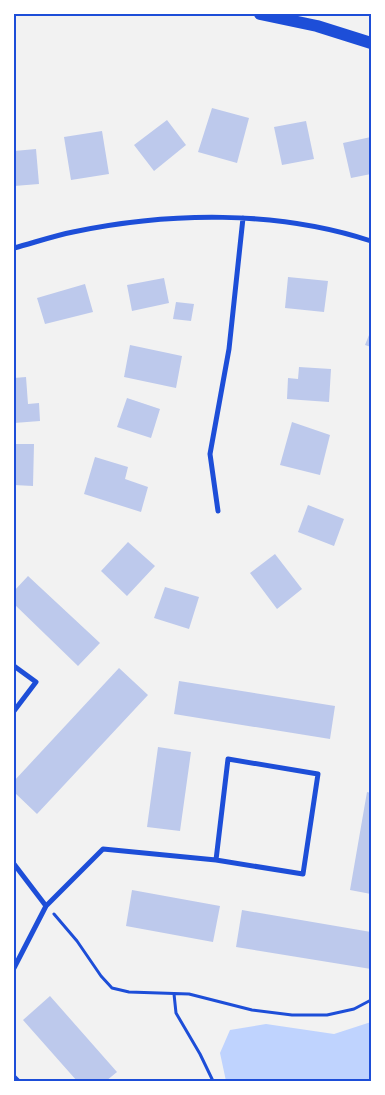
<svg xmlns="http://www.w3.org/2000/svg" width="385" height="1095" font-family="Bitter,serif">
<style>
.water{fill:#bfd3fe}
.building{fill:#bdc9ec}
.lines{fill:none;stroke-linecap:round;stroke-linejoin:round}
.path{stroke:#1d4ed8;stroke-width:3}
.minor{stroke:#1d4ed8;stroke-width:5}
.primary{stroke:#1d4ed8;stroke-width:12}
.neatline{fill:none;stroke:#1d4ed8;stroke-width:2}
</style>
<rect width="100%" height="100%" fill="#f2f2f2"/>
<path class="water" d="M 371,1022 L 371,1081 L 226,1081 L 220,1053 L 230,1030 L 266,1024 L 334,1034 Z"/>
<path class="building" d="M 212,108 L 249,118 L 237,163 L 198,152 Z
M 167,120 L 186,145 L 154,171 L 134,145 Z
M 306,121 L 314,159 L 282,165 L 274,127 Z
M 102,131 L 109,174 L 71,180 L 64,137 Z
M 371,137 L 371,174 L 351,178 L 343,143 Z
M 36,149 L 39,184 L 14,186 L 14,151 Z
M 288,277 L 328,281 L 324,312 L 285,308 Z
M 164,278 L 169,303 L 132,311 L 127,285 Z
M 85,284 L 93,312 L 45,324 L 37,298 Z
M 176,302 L 194,304 L 191,321 L 173,319 Z
M 371,330 L 371,347 L 365,345 Z
M 130,345 L 182,356 L 176,388 L 124,377 Z
M 299,367 L 331,369 L 329,402 L 287,399 L 288,378 L 298,379 Z
M 26,377 L 28,404 L 39,403 L 40,421 L 14,423 L 14,378 Z
M 127,398 L 160,409 L 151,438 L 117,427 Z
M 292,422 L 330,435 L 320,475 L 280,465 Z
M 14,444 L 34,444 L 33,486 L 14,485 Z
M 95,457 L 128,467 L 125,479 L 148,487 L 141,512 L 84,494 Z
M 308,505 L 344,519 L 334,546 L 298,532 Z
M 128,542 L 155,566 L 127,596 L 101,571 Z
M 275,554 L 302,589 L 277,609 L 250,573 Z
M 28,576 L 100,643 L 78,666 L 14,604 L 14,591 Z
M 165,587 L 199,597 L 189,629 L 154,618 Z
M 119,668 L 148,695 L 37,814 L 14,792 L 14,781 Z
M 179,681 L 335,706 L 330,739 L 174,714 Z
M 158,747 L 191,752 L 180,831 L 147,827 Z
M 367,792 L 371,793 L 371,894 L 350,890 Z
M 132,890 L 220,906 L 213,942 L 126,926 Z
M 242,910 L 371,932 L 371,969 L 236,947 Z
M 50,996 L 117,1072 L 106,1081 L 77,1081 L 23,1020 Z"/>
<g class="lines">
<path class="path" d="M 54,914 L 77,941 L 101,976 L 112,988 L 129,992 L 189,994 L 252,1010 L 292,1015 L 327,1015 L 354,1009 L 371,1000
M 174,994 L 176,1013 L 200,1054 L 213,1081"/>
<path class="minor" d="M 14,248 C 33,243 53,236 73,232 C 169,212 277,210 371,241
M 218,511 L 210,454 L 229,349 L 243,218
M 14,666 L 36,682 L 14,711
M 14,864 L 46,906 L 14,968
M 46,906 L 103,849 L 216,860 L 303,874 L 318,774 L 228,759 L 216,860
M 14,1077 L 18,1081"/>
<path class="primary" d="M 260,14 L 317,26 L 371,43"/>
</g>
<rect width="385" height="1095" fill="none" stroke="#ffffff" stroke-width="30"/>
<rect x="15" y="15" width="355" height="1065" class="neatline"/>
</svg>
